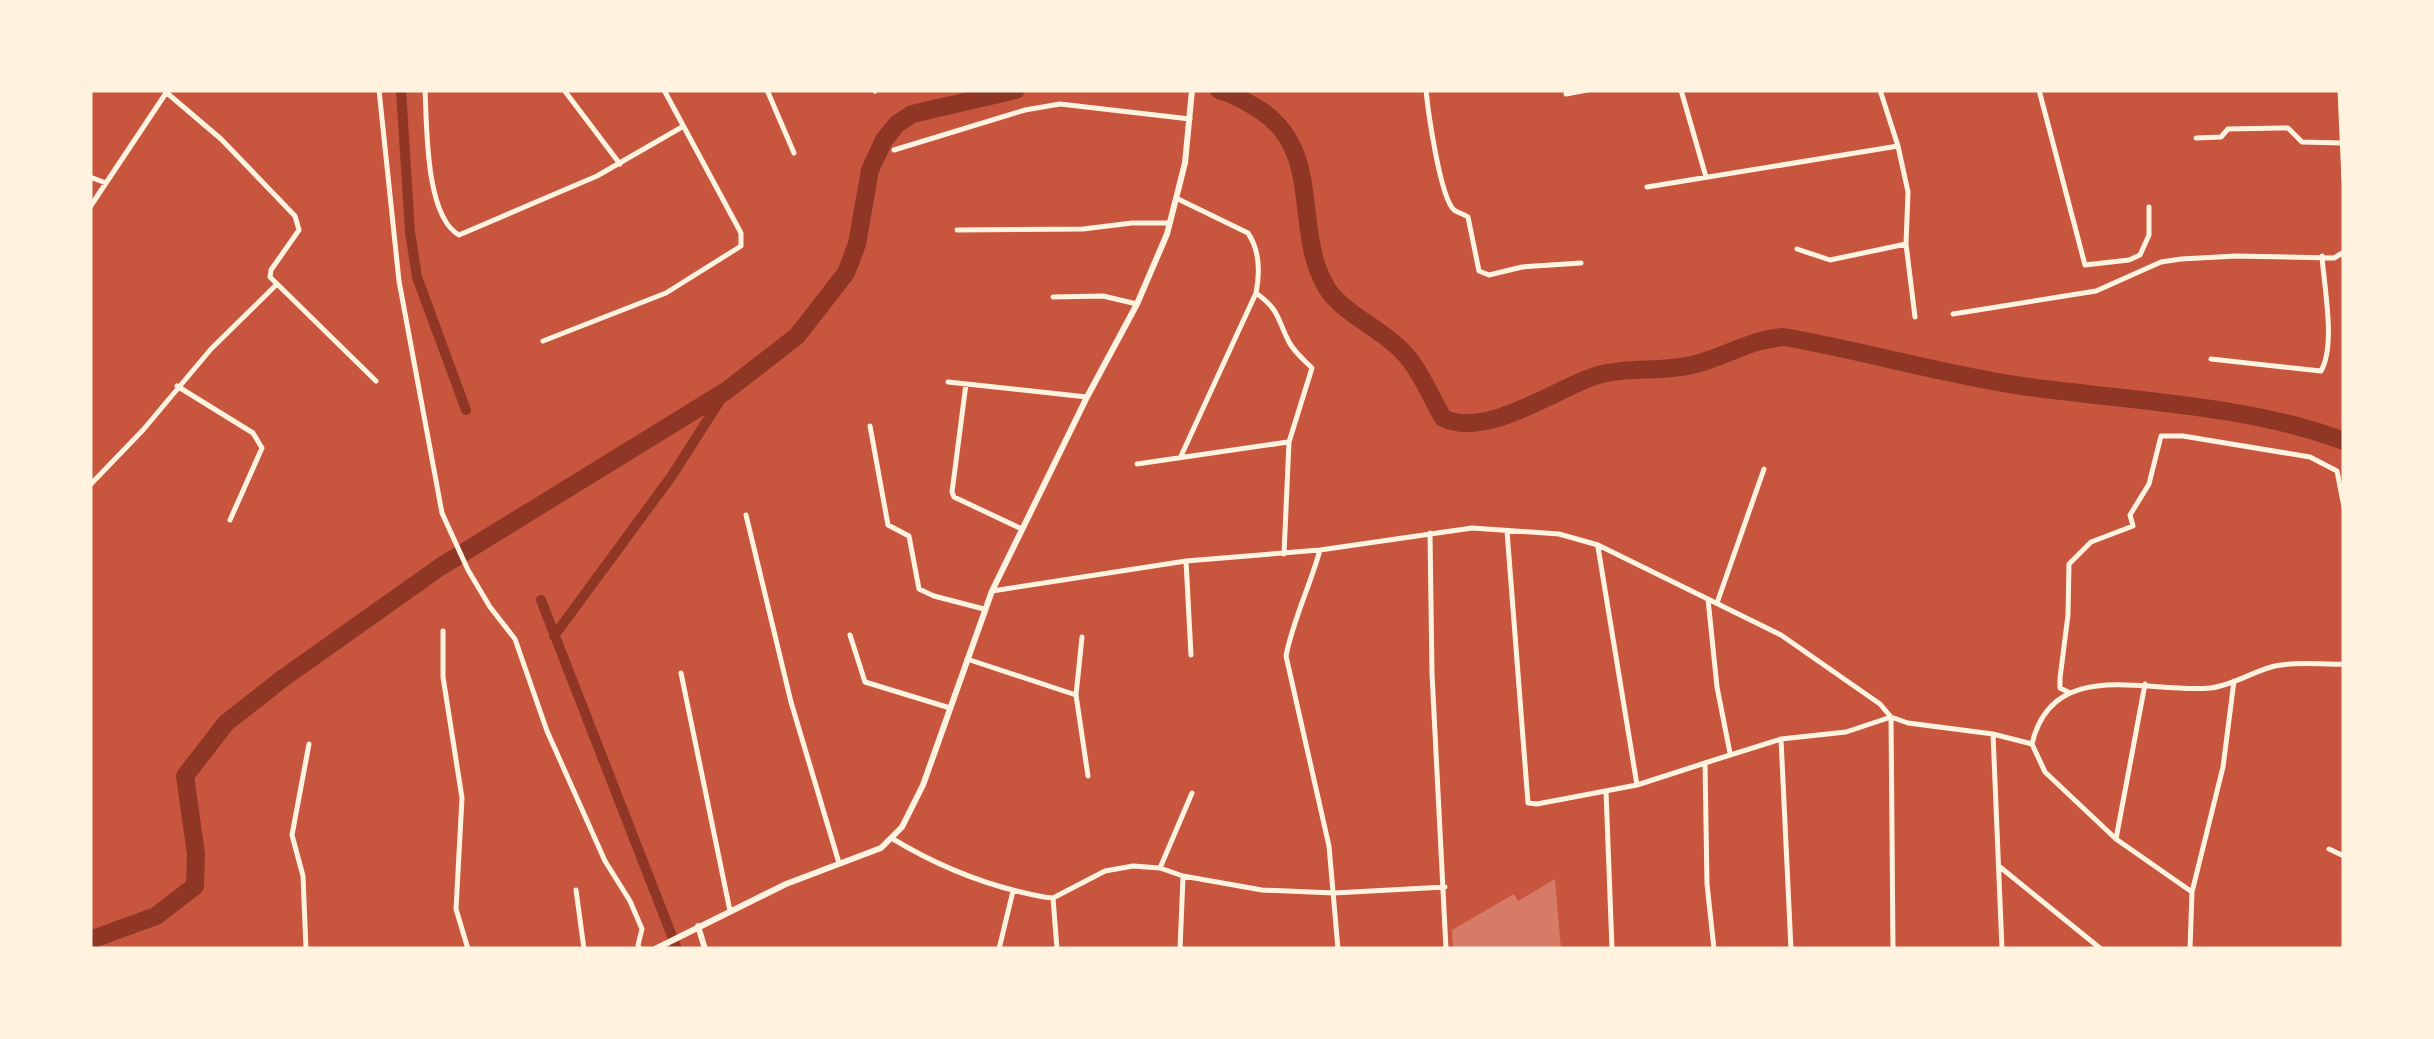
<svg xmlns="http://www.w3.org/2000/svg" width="2434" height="1039" font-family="Montserrat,sans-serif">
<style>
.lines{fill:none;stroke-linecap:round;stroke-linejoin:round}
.canal{stroke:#8f3625;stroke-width:10}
.river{stroke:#8f3625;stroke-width:18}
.building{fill:#d67c66}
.minor{stroke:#fff3e0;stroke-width:5}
.secondary{stroke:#fff3e0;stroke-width:6}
</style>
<rect width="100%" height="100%" fill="#c8553d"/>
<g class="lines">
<path class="canal" d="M 401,90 L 410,232 L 417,277 L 466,410
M 541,600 L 677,949
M 554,636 L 671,477 L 726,391"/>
<path class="river" d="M 1219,90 C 1234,94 1247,102 1260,110 C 1322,150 1294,227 1324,283 C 1338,312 1382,328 1404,353 C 1420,370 1431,397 1443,418 C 1486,439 1553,390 1595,376 C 1627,366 1664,373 1696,364 C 1726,356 1752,339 1784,337 C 1864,351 1942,374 2022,386 C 2127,401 2245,404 2344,441
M 90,940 L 156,916 L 195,886 L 196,854 L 185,776 L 226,723 L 282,679 L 440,567 L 726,391 L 797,336 L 846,273 L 857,244 L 870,170 L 884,140 L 897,124 L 912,114 L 1016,90"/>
</g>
<path class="building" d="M 1555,879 L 1561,949 L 1453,949 L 1452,930 L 1514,894 L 1518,901 Z"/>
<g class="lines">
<path class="minor" d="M 379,90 L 399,281 L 442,513 L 468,570 L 490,607 L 515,639 L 547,731 L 605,861 L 630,901 L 642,929 L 638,945 L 640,949
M 425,90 C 427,125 425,216 459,235 L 597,176 L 682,127
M 564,90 L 620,164
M 767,90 L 794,153
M 1426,90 C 1428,111 1440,197 1454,210 C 1458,213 1464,214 1468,217 L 1479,271 L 1489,275 L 1522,267 L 1581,263
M 1681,90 L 1706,177
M 1880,90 L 1898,146 L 1908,192 L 1906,244 L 1915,317
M 2039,90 L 2085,265 L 2129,260 L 2140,255 L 2149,235 L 2149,207
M 2340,90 L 2344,181
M 875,91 L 876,90
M 167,93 L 221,139 L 295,216 L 299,230 L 271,270 L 270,277 L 376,381
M 1566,94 L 1587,90
M 2196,138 L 2221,137 L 2228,129 L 2281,128 L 2288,128 L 2302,142 L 2341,143
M 894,150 L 1025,110 L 1060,104 L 1190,119
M 90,177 L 106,183
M 1647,187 L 1898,146
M 1178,199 L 1248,233 C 1260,251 1260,273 1256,293 L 1181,456
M 90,207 L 168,90
M 957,230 L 1083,229 L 1132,223 L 1170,223
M 1797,249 L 1830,260 L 1906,244
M 1256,293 C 1280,310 1277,319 1289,342 C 1295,353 1304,360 1312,368 L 1289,442 L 1284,554
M 1053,297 L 1103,296 L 1137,304
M 1953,314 L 2096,291 L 2161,262 L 2181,259 L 2236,256 L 2334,258 L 2344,252
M 543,341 L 666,293 L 741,246 L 741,233 L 664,90
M 2211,359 L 2321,371 C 2336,345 2324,287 2322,256
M 948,382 L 1087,397
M 966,384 L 952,492 L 954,497 L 1022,529
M 177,386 L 253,433 L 262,448 L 230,520
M 870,426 L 888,525 L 909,536 L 919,589 L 934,596 L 984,609
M 1137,464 L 1288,442
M 90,485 L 143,430 L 211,349 L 277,284
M 746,515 L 791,702 L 839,863
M 1507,531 L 1528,803 L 1537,804 L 1637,785 L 1705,763 L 1707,884 L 1714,949
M 1430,533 L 1432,674 L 1446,949
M 1598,547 L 1637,785
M 1320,550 C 1310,586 1293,620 1286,656 L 1329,846 L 1338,949
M 1186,561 L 1191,655
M 992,591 L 1186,561 L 1320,550 L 1472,528 L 1559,534 L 1598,545 L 1781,635 L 1880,704 L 1891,717 L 1908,723 L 1993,734 L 2032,744 C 2052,656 2148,694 2210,688 C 2232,686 2253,671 2275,666 C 2296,661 2322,665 2344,664
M 1708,599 L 1717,687 L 1730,753
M 1717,603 L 1764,469
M 443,631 L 443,677 L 462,798 L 456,909 L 468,949
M 850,635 L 865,682 L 950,708
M 1082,637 L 1076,695 L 1088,776
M 967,659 L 1076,695
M 681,673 L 730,911
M 2070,693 L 2060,688 L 2060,678 L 2068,615 L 2069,564 L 2091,542 L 2133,526 L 2130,515 L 2149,484 L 2161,436 L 2183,436 L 2310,457 L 2337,471 L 2344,507
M 1993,734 L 2002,949
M 1781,739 L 1791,949
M 2032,744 L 2045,772 L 2116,839 L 2192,892
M 1705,763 L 1781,739 L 1846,732 L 1891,717 L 1893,949
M 1606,791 L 1612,949
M 893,839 C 941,868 989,887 1044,897 L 1053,898 L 1105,871 L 1133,866 L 1160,868 L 1183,876 L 1262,890 L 1334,893 L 1445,887
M 2116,839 L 2145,684
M 2329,849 L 2344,856
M 2000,867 L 2101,949
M 1160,868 L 1192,793
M 576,890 L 584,949
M 1053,898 L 1057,949
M 306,949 L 303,876 L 292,835 L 309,744
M 999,949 L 1013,891
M 1180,949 L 1183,877
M 2190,949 L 2192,892 L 2223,767 L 2234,681"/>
<path class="secondary" d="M 698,926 L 705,949
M 655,949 L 786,884 L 881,848 L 902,827 L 923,785 L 992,591 L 1087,397 L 1137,304 L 1167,234 L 1185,163 L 1192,90"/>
</g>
<rect width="2434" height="1039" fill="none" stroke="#fff3e0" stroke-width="185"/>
</svg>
